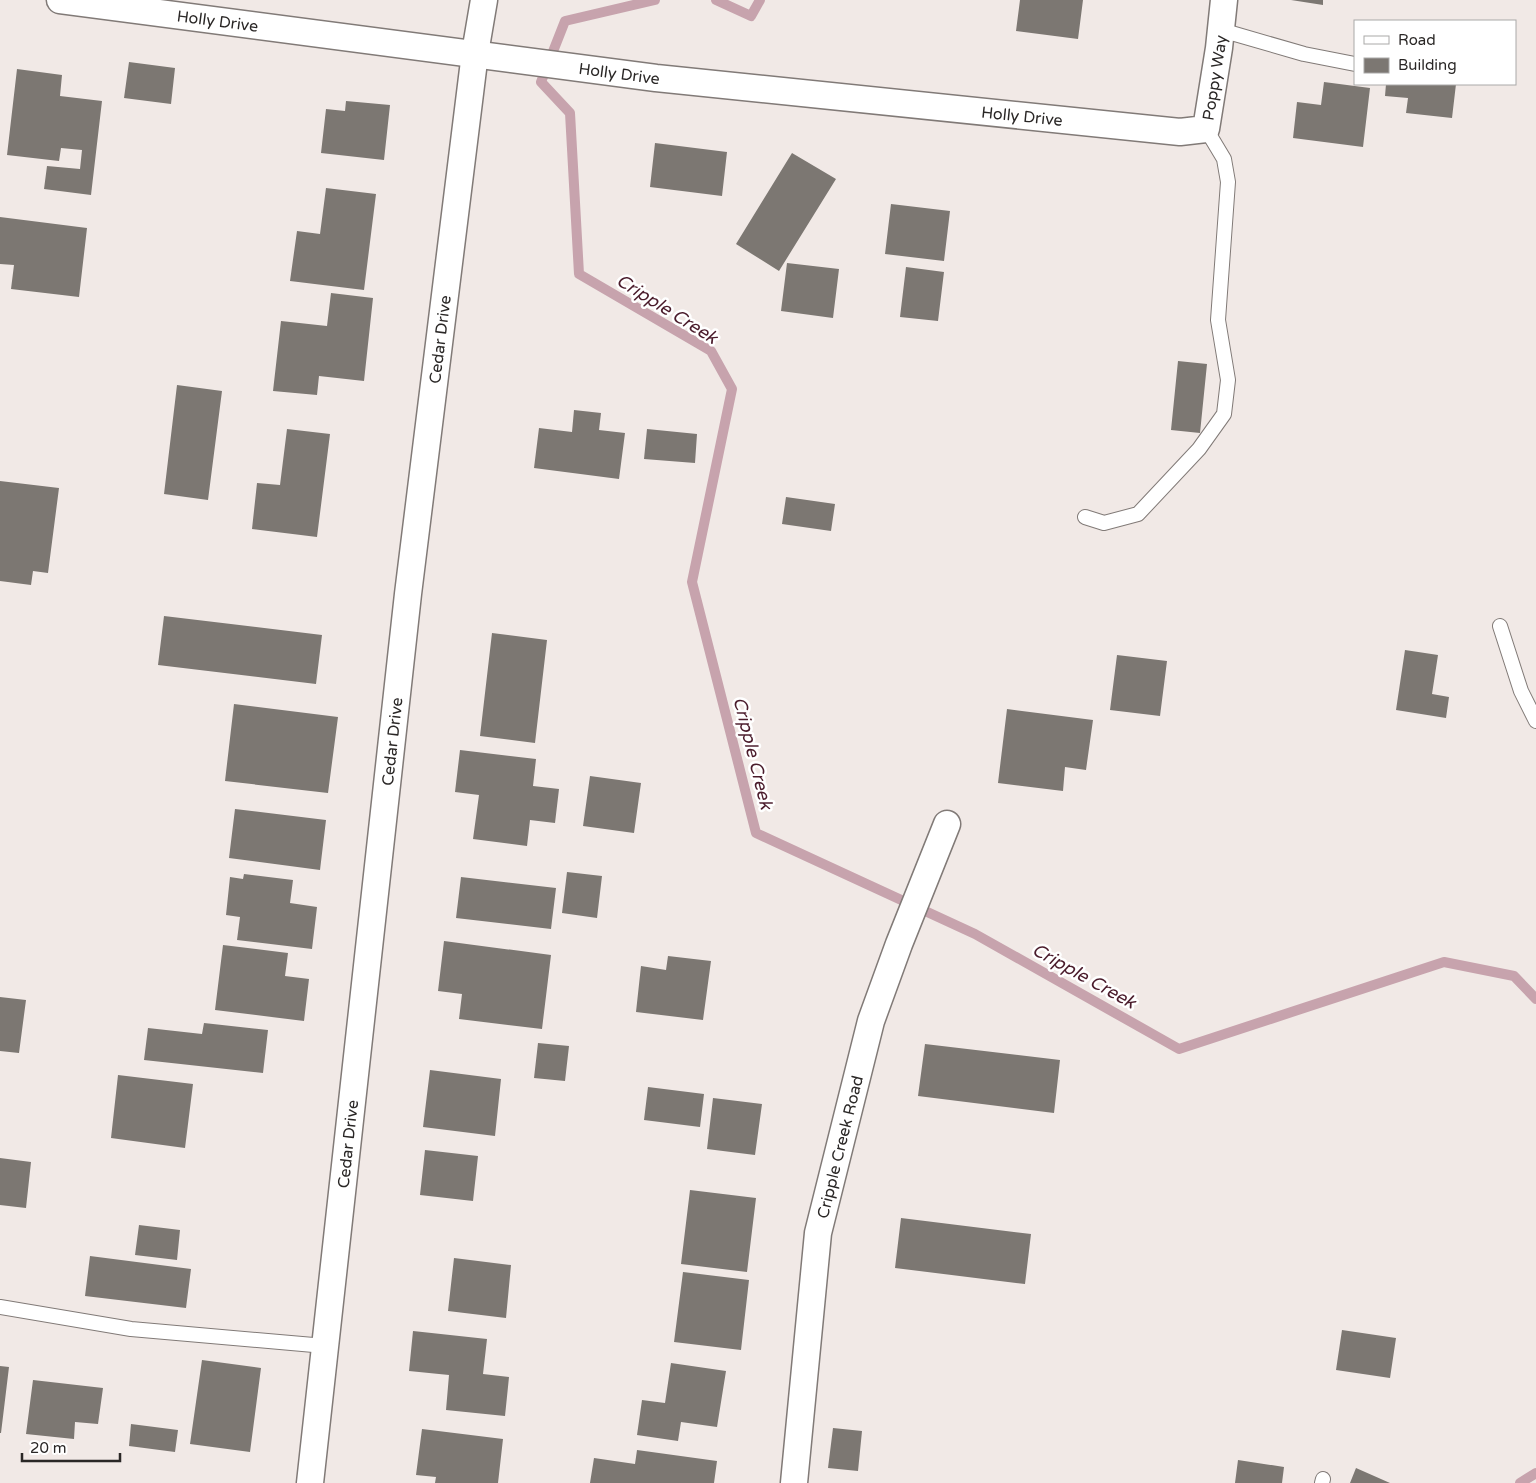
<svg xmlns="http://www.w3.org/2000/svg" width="1536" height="1483" font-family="'Varela Round',sans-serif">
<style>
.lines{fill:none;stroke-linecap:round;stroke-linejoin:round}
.stream{stroke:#c7a3ad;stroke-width:10}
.building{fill:#7c7772}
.lane-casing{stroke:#817a77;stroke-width:16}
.street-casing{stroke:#817a77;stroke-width:29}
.lane{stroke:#fff;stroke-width:14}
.street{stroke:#fff;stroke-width:26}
.labels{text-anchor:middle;stroke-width:5;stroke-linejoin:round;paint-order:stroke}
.street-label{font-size:16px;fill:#2a2726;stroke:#fff}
.water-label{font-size:18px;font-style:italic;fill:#4a1b2b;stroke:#fff}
</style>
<rect width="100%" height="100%" fill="#f1e9e6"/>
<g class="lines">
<path class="stream" d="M 655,0 L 565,21 L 541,82 L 570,113 L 579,274 L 711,351 L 732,389 L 692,582 L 756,833 L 975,934 L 1179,1049 L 1444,962 L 1514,976 L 1536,999
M 716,0 L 751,16 L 760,0
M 1520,1483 L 1536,1473"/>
</g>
<path class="building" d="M 1020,0 L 1083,0 L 1078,39 L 1016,31 Z
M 1291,0 L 1323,0 L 1323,5 Z
M 129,62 L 175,68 L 171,104 L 124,98 Z
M 17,69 L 62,75 L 60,96 L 102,101 L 91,195 L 44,189 L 47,166 L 80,169 L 82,150 L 61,148 L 59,161 L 7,155 Z
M 1324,82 L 1370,88 L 1363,147 L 1293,138 L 1297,102 L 1321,105 Z
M 1386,84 L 1456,84 L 1452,118 L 1406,113 L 1408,98 L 1385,96 Z
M 346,101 L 390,105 L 384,160 L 321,153 L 326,109 L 345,111 Z
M 655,143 L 727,152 L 722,196 L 650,187 Z
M 792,153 L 836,179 L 779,271 L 736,244 Z
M 326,188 L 376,194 L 364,290 L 290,281 L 297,231 L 320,234 Z
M 891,204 L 950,211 L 944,261 L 885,254 Z
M 0,217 L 87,228 L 79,297 L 11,289 L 14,265 L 0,264 Z
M 787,263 L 839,269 L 833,318 L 781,311 Z
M 906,267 L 944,272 L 938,321 L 900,317 Z
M 331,293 L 373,298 L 364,381 L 319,376 L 317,395 L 273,391 L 281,321 L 327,326 Z
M 1178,361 L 1207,364 L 1200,433 L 1171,430 Z
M 177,385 L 222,391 L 208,500 L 164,494 Z
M 574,410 L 601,413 L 599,430 L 625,433 L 619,479 L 534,468 L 539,428 L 572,432 Z
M 287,429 L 330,434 L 317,537 L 252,529 L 257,483 L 280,485 Z
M 647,429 L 697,434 L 695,463 L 644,459 Z
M 0,481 L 59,488 L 48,573 L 33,571 L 31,585 L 0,581 Z
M 786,497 L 835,504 L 831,531 L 782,524 Z
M 164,616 L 322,635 L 316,684 L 158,665 Z
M 492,633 L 547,640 L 535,743 L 480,736 Z
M 1405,650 L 1438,655 L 1432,694 L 1449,697 L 1446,718 L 1396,710 Z
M 1117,655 L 1167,661 L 1160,716 L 1110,710 Z
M 234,704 L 338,717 L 328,793 L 225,781 Z
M 1007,709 L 1093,720 L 1086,770 L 1065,767 L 1063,791 L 998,783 Z
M 460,750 L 536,759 L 533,786 L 559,789 L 555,823 L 530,820 L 527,846 L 473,839 L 479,795 L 455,792 Z
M 590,776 L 641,783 L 634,833 L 583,826 Z
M 235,809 L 326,820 L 320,870 L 229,858 Z
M 567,872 L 602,876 L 597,918 L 562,913 Z
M 244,874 L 293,880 L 290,903 L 317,907 L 312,949 L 237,940 L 240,917 L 226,915 L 230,877 L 243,879 Z
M 461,877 L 556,888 L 551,929 L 456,918 Z
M 444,941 L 551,955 L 542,1029 L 459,1019 L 462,994 L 438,991 Z
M 223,945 L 288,953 L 285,976 L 309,979 L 304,1021 L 215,1010 Z
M 668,956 L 711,961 L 703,1020 L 636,1012 L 641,966 L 666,970 Z
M 0,997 L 26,1000 L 19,1053 L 0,1051 Z
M 204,1023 L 268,1030 L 263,1073 L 144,1060 L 148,1028 L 202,1034 Z
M 538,1043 L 569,1046 L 565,1081 L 534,1078 Z
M 925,1044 L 1060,1060 L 1054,1113 L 918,1096 Z
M 430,1070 L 501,1079 L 495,1136 L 423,1127 Z
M 118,1075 L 193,1084 L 185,1148 L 111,1138 Z
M 648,1087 L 704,1094 L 700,1127 L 644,1120 Z
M 713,1098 L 762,1104 L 755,1155 L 707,1149 Z
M 425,1150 L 478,1156 L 473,1201 L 420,1195 Z
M 0,1158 L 31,1162 L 26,1208 L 0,1205 Z
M 690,1190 L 756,1198 L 747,1272 L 681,1264 Z
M 901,1218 L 1031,1234 L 1025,1284 L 895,1268 Z
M 139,1225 L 180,1230 L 177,1260 L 135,1255 Z
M 90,1256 L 191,1269 L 186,1308 L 85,1296 Z
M 454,1258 L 511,1265 L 506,1318 L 448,1311 Z
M 683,1272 L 749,1280 L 741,1350 L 674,1342 Z
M 1342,1330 L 1396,1338 L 1390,1378 L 1336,1370 Z
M 413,1331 L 487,1339 L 483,1374 L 509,1377 L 505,1416 L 446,1410 L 449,1375 L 409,1371 Z
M 202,1360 L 261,1368 L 250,1452 L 190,1444 Z
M 671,1363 L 726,1371 L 717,1427 L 681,1422 L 678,1441 L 637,1435 L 642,1400 L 665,1403 Z
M 0,1366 L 9,1367 L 1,1433 L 0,1433 Z
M 33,1380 L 103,1388 L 98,1424 L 75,1422 L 74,1439 L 26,1434 Z
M 131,1424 L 178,1430 L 175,1452 L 129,1446 Z
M 833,1428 L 862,1431 L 858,1471 L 828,1468 Z
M 422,1429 L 503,1439 L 498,1483 L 435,1483 L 436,1477 L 416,1475 Z
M 637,1450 L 717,1461 L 714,1483 L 590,1483 L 594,1458 L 635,1464 Z
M 1238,1460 L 1284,1467 L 1282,1483 L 1235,1483 Z
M 1356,1468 L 1390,1483 L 1350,1483 Z"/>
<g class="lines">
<defs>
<path id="lane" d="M 1221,30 L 1304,54 L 1355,64
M 1085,517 L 1104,523 L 1138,514 L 1199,449 L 1224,414 L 1228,380 L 1218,320 L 1228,182 L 1224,159 L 1206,129
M 1500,626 L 1521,691 L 1536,721
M 0,1307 L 131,1329 L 325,1346
M 1322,1483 L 1323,1479"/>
<g id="street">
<path id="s1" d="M 60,0 L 656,78 L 1180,132 L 1206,129 L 1219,48 L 1224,0"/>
<path id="s2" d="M 310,1483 L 408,594 L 475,53 L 484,0"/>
<path id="s3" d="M 794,1483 L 818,1233 L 871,1021 L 899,944 L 947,824"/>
</g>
</defs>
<use href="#lane" class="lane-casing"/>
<use href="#street" class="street-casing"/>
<use href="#lane" class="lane"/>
<use href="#street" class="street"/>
</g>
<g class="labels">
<g class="street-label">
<text dy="6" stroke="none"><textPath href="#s1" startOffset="159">Holly Drive</textPath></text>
<text dy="6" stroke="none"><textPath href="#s1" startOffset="564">Holly Drive</textPath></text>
<text dy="6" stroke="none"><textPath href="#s1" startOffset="1206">Poppy Way</textPath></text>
<text dy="6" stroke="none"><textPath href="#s1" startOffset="969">Holly Drive</textPath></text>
<text dy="6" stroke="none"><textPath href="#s2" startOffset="1151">Cedar Drive</textPath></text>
<text dy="6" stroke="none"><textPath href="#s2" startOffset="746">Cedar Drive</textPath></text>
<text dy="6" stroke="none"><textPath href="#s2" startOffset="341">Cedar Drive</textPath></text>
<text dy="6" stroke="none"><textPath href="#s3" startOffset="340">Cripple Creek Road</textPath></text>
</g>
<g class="water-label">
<text transform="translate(667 309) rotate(32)" y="6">Cripple Creek</text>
<text transform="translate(753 753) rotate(76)" y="6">Cripple Creek</text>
<text transform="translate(1084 976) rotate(29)" y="6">Cripple Creek</text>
</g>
</g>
<rect x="1354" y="20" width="162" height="65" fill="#ffffff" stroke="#aaa9a8"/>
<rect x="1364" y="36" width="25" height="8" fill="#ffffff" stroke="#aaa9a8"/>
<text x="1398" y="45" font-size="15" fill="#2a2726">Road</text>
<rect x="1364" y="58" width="25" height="15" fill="#7c7772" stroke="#aaa9a8"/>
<text x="1398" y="70" font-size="15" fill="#2a2726">Building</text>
<path d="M22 1453v8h98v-8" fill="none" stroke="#2a2726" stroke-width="2.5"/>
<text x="30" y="1453" font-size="15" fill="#2a2726" stroke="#ffffff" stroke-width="4" paint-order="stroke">20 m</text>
</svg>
